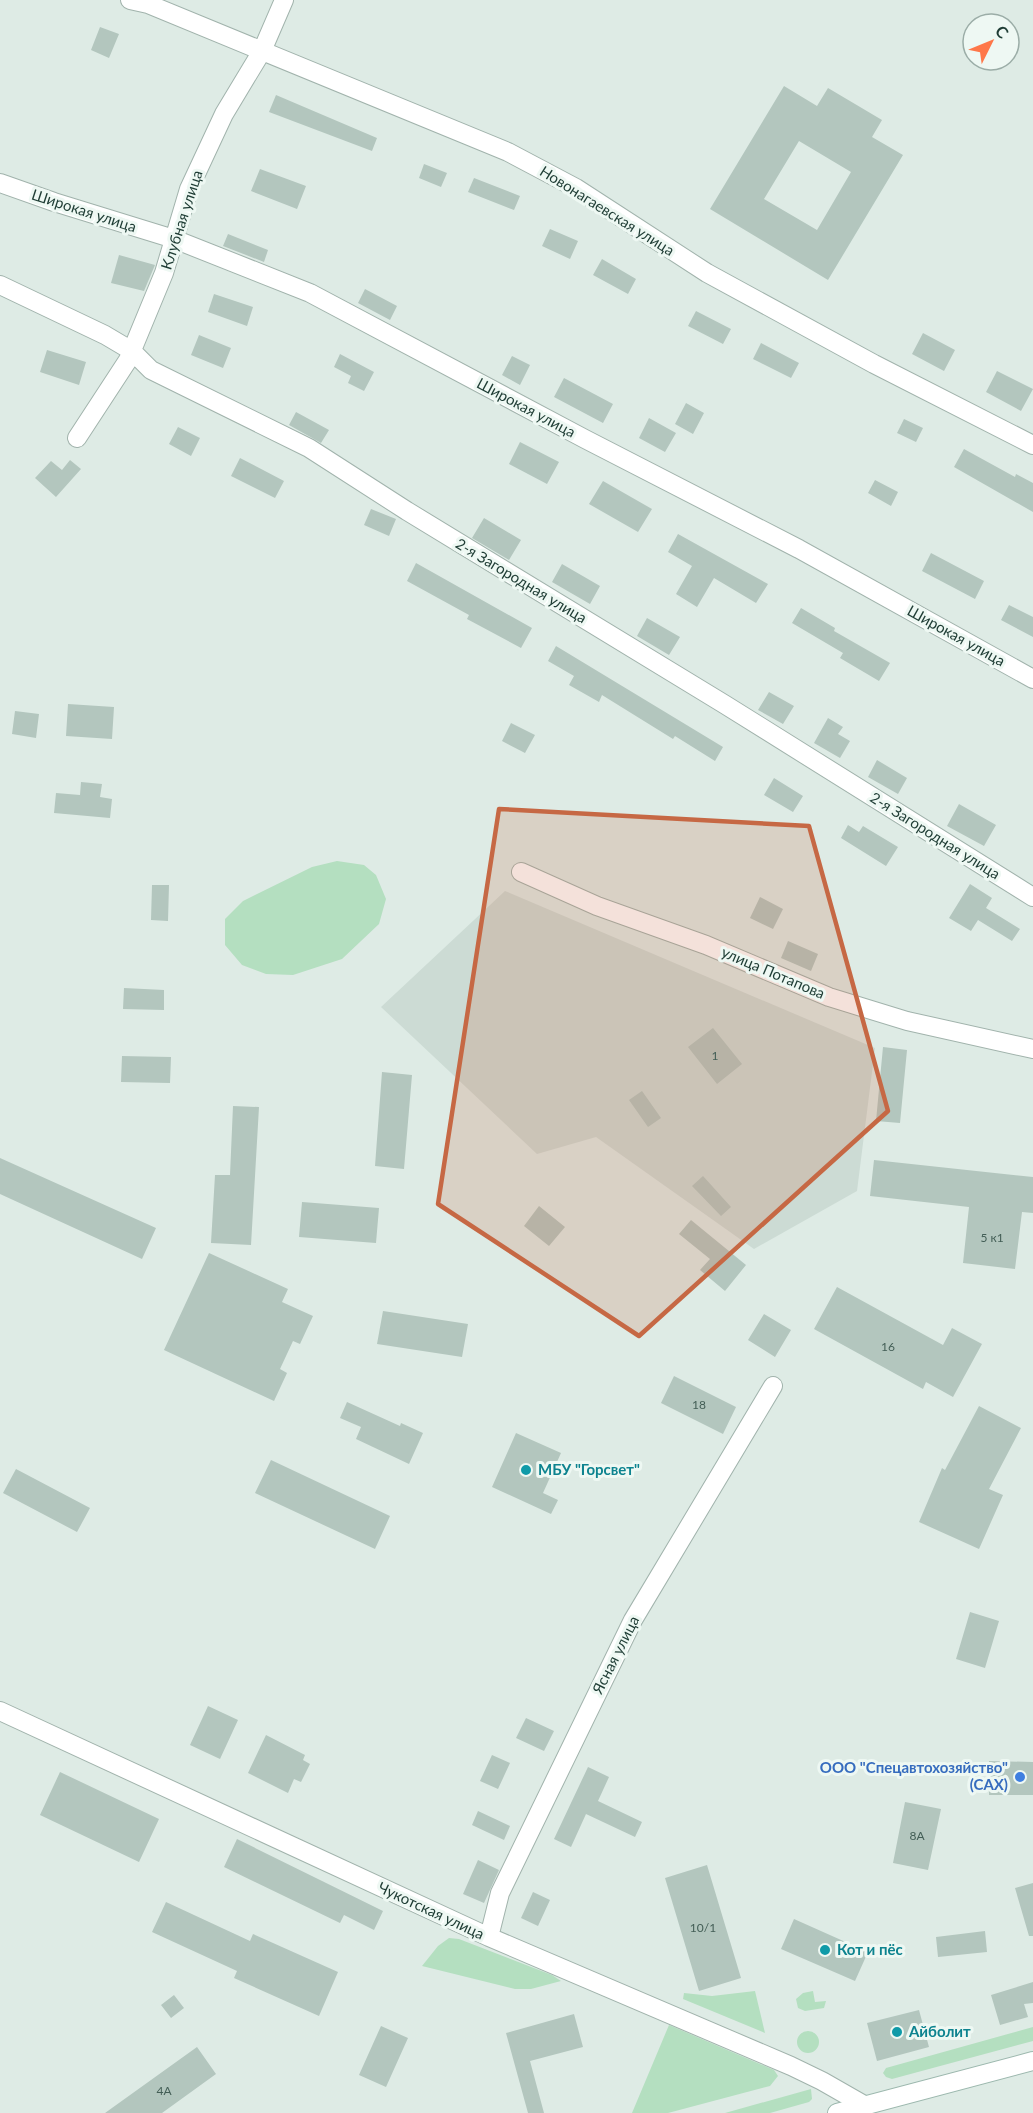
<svg xmlns="http://www.w3.org/2000/svg" width="1033" height="2113" font-family="Lato,sans-serif">
<style>
.built{fill:#ccdbd4}
.green{fill:#b4dfc0}
.building{fill:#b3c6be;fill-rule:evenodd}
.lines{fill:none;stroke-linecap:round;stroke-linejoin:round}
.street-casing{stroke:#a1b3ac;stroke-width:20}
.secondary-casing{stroke:#9cb8ae;stroke-width:20}
.street{stroke:#fff;stroke-width:18}
.secondary{stroke:#fff;stroke-width:18}
.marked{fill:#c66844;fill-opacity:0.2;stroke:#c66844;stroke-width:4.5;stroke-linejoin:round}
.culture-dot{fill:#0f9aa8;stroke:#eef8f3;stroke-width:2}
.shop-dot{fill:#3f7fe0;stroke:#eef8f3;stroke-width:2}
.labels{text-anchor:middle;stroke-width:6;stroke-linejoin:round;paint-order:stroke}
.number-label{font-size:12px;fill:#435e56}
.street-label{font-size:15px;fill:#1e3c34;stroke:#eef8f3}
.culture-label{font-size:15px;font-weight:bold;fill:#0d838f;stroke:#eef8f3;text-anchor:start}
.shop-label{font-size:15px;font-weight:bold;fill:#366cbe;stroke:#eef8f3;text-anchor:end}
</style>
<rect width="100%" height="100%" fill="#deebe5"/>
<path class="built" d="M 505,891 L 875,1048 L 857,1191 L 754,1249 L 596,1137 L 537,1154 L 381,1007 Z"/>
<path class="green" d="M 337,861 L 364,865 L 376,875 L 386,899 L 379,924 L 342,959 L 293,975 L 266,974 L 242,965 L 225,945 L 225,919 L 243,901 L 312,867 Z
M 449,1938 L 459,1939 L 552,1975 L 561,1981 L 531,1989 L 515,1989 L 422,1966 L 438,1946 Z
M 755,1991 L 765,2033 L 683,1999 L 684,1993 L 712,1996 Z
M 813,1991 L 815,2002 L 826,2001 L 824,2008 L 805,2011 L 798,2008 L 796,1999 L 803,1993 Z
M 669,2025 L 774,2070 L 778,2076 L 770,2086 L 668,2113 L 632,2113 Z
M 1033,2027 L 1033,2041 L 892,2079 L 886,2077 L 883,2073 L 886,2068 Z
M797 2042a11 11 0 1 1 22 0a11 11 0 1 1-22 0Z
M 811,2089 L 812,2099 L 809,2102 L 770,2113 L 725,2113 Z"/>
<path class="building" d="M 100,27 L 119,34 L 109,58 L 91,50 Z
M 784,86 L 817,106 L 828,88 L 882,120 L 872,137 L 903,155 L 828,280 L 710,209 ZM 799,141 L 851,172 L 817,230 L 764,199 Z
M 276,95 L 377,138 L 372,151 L 269,112 Z
M 424,164 L 447,173 L 441,187 L 419,178 Z
M 260,169 L 306,186 L 297,209 L 251,191 Z
M 474,178 L 520,196 L 514,210 L 468,192 Z
M 550,229 L 578,241 L 570,259 L 542,246 Z
M 228,234 L 268,250 L 264,262 L 223,246 Z
M 119,255 L 155,265 L 144,291 L 111,283 Z
M 602,259 L 636,279 L 628,294 L 593,275 Z
M 365,289 L 397,306 L 390,320 L 358,303 Z
M 214,294 L 253,307 L 247,326 L 208,312 Z
M 696,311 L 731,329 L 723,344 L 688,326 Z
M 923,333 L 955,350 L 944,371 L 912,354 Z
M 199,335 L 231,348 L 223,368 L 191,355 Z
M 761,343 L 799,363 L 791,378 L 753,359 Z
M 47,350 L 86,362 L 79,385 L 40,372 Z
M 340,354 L 374,372 L 364,391 L 348,383 L 351,376 L 334,367 Z
M 512,356 L 530,365 L 520,385 L 502,375 Z
M 997,371 L 1033,389 L 1021,411 L 986,392 Z
M 564,378 L 613,404 L 603,423 L 554,397 Z
M 686,403 L 704,413 L 693,434 L 675,424 Z
M 296,412 L 329,430 L 321,443 L 289,425 Z
M 649,418 L 676,433 L 665,452 L 639,438 Z
M 904,419 L 923,428 L 916,442 L 897,433 Z
M 178,427 L 200,438 L 191,456 L 169,444 Z
M 520,442 L 559,462 L 547,484 L 509,464 Z
M 964,449 L 1015,477 L 1016,474 L 1033,483 L 1033,512 L 954,467 Z
M 240,458 L 284,481 L 275,498 L 231,476 Z
M 70,460 L 81,469 L 56,497 L 35,478 L 51,461 L 62,470 Z
M 875,480 L 898,492 L 891,506 L 868,493 Z
M 603,481 L 652,509 L 638,532 L 589,504 Z
M 371,509 L 396,519 L 389,536 L 364,525 Z
M 484,518 L 521,540 L 509,560 L 472,538 Z
M 678,534 L 768,584 L 756,603 L 714,578 L 697,607 L 676,594 L 692,566 L 668,552 Z
M 931,553 L 984,581 L 975,599 L 922,571 Z
M 416,563 L 532,628 L 521,648 L 467,619 L 469,615 L 407,581 Z
M 562,564 L 600,586 L 590,604 L 552,582 Z
M 1009,605 L 1033,617 L 1033,637 L 1001,620 Z
M 801,608 L 835,628 L 834,631 L 890,663 L 879,681 L 840,658 L 843,653 L 792,623 Z
M 647,618 L 680,637 L 669,655 L 637,636 Z
M 556,646 L 723,747 L 715,761 L 675,736 L 673,739 L 602,695 L 599,702 L 569,685 L 574,676 L 548,661 Z
M 769,692 L 794,706 L 783,724 L 758,710 Z
M 68,704 L 114,707 L 112,739 L 66,736 Z
M 15,711 L 39,714 L 36,738 L 12,734 Z
M 828,718 L 843,727 L 838,734 L 850,741 L 840,758 L 814,743 Z
M 511,723 L 535,735 L 525,753 L 502,741 Z
M 877,760 L 907,778 L 898,794 L 868,777 Z
M 774,778 L 803,796 L 793,812 L 764,795 Z
M 81,782 L 102,784 L 100,797 L 112,799 L 110,818 L 54,813 L 56,793 L 80,795 Z
M 959,804 L 996,825 L 984,846 L 947,826 Z
M 848,825 L 859,832 L 863,826 L 898,847 L 886,866 L 841,838 Z
M 970,884 L 992,898 L 986,908 L 1020,929 L 1012,941 L 978,920 L 971,931 L 949,918 Z
M 152,885 L 169,885 L 168,921 L 151,920 Z
M 760,897 L 783,909 L 773,929 L 750,918 Z
M 788,941 L 818,954 L 811,971 L 781,958 Z
M 124,988 L 164,990 L 164,1010 L 123,1009 Z
M 713,1028 L 742,1064 L 717,1084 L 688,1047 Z
M 883,1047 L 907,1050 L 900,1123 L 876,1121 Z
M 122,1056 L 171,1057 L 170,1083 L 121,1082 Z
M 382,1072 L 412,1075 L 404,1169 L 375,1166 Z
M 642,1091 L 661,1118 L 648,1127 L 629,1100 Z
M 233,1106 L 259,1107 L 251,1245 L 211,1243 L 215,1175 L 230,1175 Z
M 0,1158 L 156,1228 L 142,1259 L 0,1194 Z
M 874,1160 L 1033,1177 L 1033,1213 L 1022,1212 L 1015,1269 L 963,1263 L 969,1207 L 870,1196 Z
M 703,1176 L 731,1207 L 721,1216 L 692,1186 Z
M 302,1202 L 379,1208 L 376,1243 L 299,1237 Z
M 539,1206 L 565,1227 L 549,1246 L 524,1226 Z
M 691,1220 L 746,1265 L 725,1291 L 700,1270 L 710,1259 L 679,1234 Z
M 209,1253 L 288,1289 L 282,1302 L 313,1316 L 300,1344 L 293,1341 L 280,1369 L 287,1373 L 274,1401 L 164,1350 Z
M 837,1287 L 943,1345 L 952,1328 L 982,1344 L 953,1397 L 926,1382 L 923,1389 L 814,1329 Z
M 383,1311 L 468,1324 L 462,1357 L 377,1344 Z
M 764,1314 L 791,1330 L 775,1357 L 748,1340 Z
M 674,1376 L 736,1407 L 723,1434 L 661,1403 Z
M 347,1402 L 400,1426 L 401,1423 L 423,1433 L 409,1464 L 356,1439 L 361,1427 L 340,1418 Z
M 979,1406 L 1021,1428 L 989,1489 L 1003,1495 L 979,1549 L 919,1522 L 942,1468 L 945,1470 Z
M 516,1433 L 561,1453 L 543,1493 L 558,1500 L 551,1514 L 492,1487 Z
M 271,1460 L 390,1516 L 375,1549 L 255,1493 Z
M 16,1469 L 90,1508 L 77,1532 L 3,1493 Z
M 970,1612 L 999,1621 L 985,1668 L 956,1659 Z
M 208,1706 L 238,1720 L 220,1759 L 190,1745 Z
M 526,1718 L 554,1731 L 544,1751 L 516,1738 Z
M 266,1735 L 305,1755 L 303,1760 L 310,1764 L 301,1782 L 294,1779 L 288,1793 L 248,1773 Z
M 492,1755 L 510,1763 L 498,1789 L 480,1781 Z
M 989,1761 L 1033,1762 L 1033,1795 L 989,1795 Z
M 588,1767 L 609,1777 L 598,1801 L 642,1822 L 635,1837 L 586,1814 L 571,1847 L 554,1839 Z
M 60,1772 L 159,1819 L 139,1862 L 40,1815 Z
M 905,1802 L 941,1809 L 928,1870 L 893,1863 Z
M 478,1811 L 510,1826 L 504,1840 L 472,1825 Z
M 237,1839 L 383,1911 L 374,1930 L 344,1915 L 340,1923 L 224,1867 Z
M 478,1860 L 499,1870 L 484,1903 L 463,1894 Z
M 707,1865 L 741,1978 L 699,1991 L 665,1878 Z
M 1033,1883 L 1033,1936 L 1029,1936 L 1015,1888 Z
M 533,1892 L 550,1900 L 538,1926 L 521,1918 Z
M 166,1902 L 250,1941 L 253,1934 L 338,1972 L 319,2016 L 234,1978 L 237,1971 L 152,1932 Z
M 794,1919 L 868,1952 L 855,1981 L 781,1949 Z
M 985,1931 L 987,1952 L 938,1957 L 936,1937 Z
M 1033,1982 L 1033,2003 L 1024,2004 L 1028,2017 L 1000,2025 L 991,1995 Z
M 174,1995 L 184,2008 L 171,2018 L 161,2005 Z
M 919,2010 L 929,2047 L 877,2061 L 867,2023 Z
M 574,2014 L 583,2047 L 530,2061 L 544,2113 L 528,2113 L 506,2033 Z
M 381,2026 L 408,2038 L 386,2087 L 359,2075 Z
M 197,2047 L 216,2074 L 162,2113 L 105,2113 Z"/>
<g class="lines">
<defs>
<path id="street" d="M 130,0 L 148,4 L 508,152 L 576,188 L 707,273 L 874,364 L 1033,445
M 0,183 L 54,202 L 174,239 L 310,293 L 585,439 L 799,549 L 1033,679
M 0,285 L 105,335 L 132,351 L 151,370 L 309,448 L 407,511 L 724,704 L 1033,897
M 77,438 L 128,360 L 164,273 L 189,189 L 224,114 L 262,51 L 284,0
M 521,872 L 597,906 L 706,945 L 829,997 L 907,1021 L 1033,1049
M 0,1711 L 489,1937 L 791,2066 L 822,2081 L 864,2105
M 489,1937 L 500,1893 L 633,1620 L 773,1386"/>
<path id="secondary" d="M 837,2113 L 1033,2061"/>
</defs>
<use href="#street" class="street-casing"/>
<use href="#secondary" class="secondary-casing"/>
<use href="#street" class="street"/>
<use href="#secondary" class="secondary"/>
</g>
<path class="marked" d="M 499,809 L 809,826 L 888,1111 L 639,1336 L 438,1204 Z"/>
<g class="culture-dot">
<circle cx="526" cy="1470" r="6"/>
<circle cx="825" cy="1950" r="6"/>
<circle cx="897" cy="2032" r="6"/>
</g>
<circle class="shop-dot" cx="1020" cy="1777" r="6"/>
<g class="labels">
<g class="number-label">
<text x="715" y="1060">1</text>
<text x="992" y="1242">5 к1</text>
<text x="888" y="1351">16</text>
<text x="699" y="1409">18</text>
<text x="917" y="1840">8А</text>
<text x="703" y="1932">10/1</text>
<text x="164" y="2095">4А</text>
</g>
<g class="street-label">
<text transform="translate(84 211) rotate(18)" y="5">Широкая улица</text>
<text transform="translate(607 211) rotate(32)" y="5">Новонагаевская улица</text>
<text transform="translate(182 220) rotate(-72)" y="5">Клубная улица</text>
<text transform="translate(526 408) rotate(28)" y="5">Широкая улица</text>
<text transform="translate(521 581) rotate(31)" y="5">2-я Загородная улица</text>
<text transform="translate(956 636) rotate(29)" y="5">Широкая улица</text>
<text transform="translate(935 836) rotate(32)" y="5">2-я Загородная улица</text>
<text transform="translate(773 973) rotate(23)" y="5">улица Потапова</text>
<text transform="translate(616 1655) rotate(-63)" y="5">Ясная улица</text>
<text transform="translate(431 1911) rotate(25)" y="5">Чукотская улица</text>
</g>
<g class="culture-label">
<text x="538" y="1475">МБУ "Горсвет"</text>
<text x="837" y="1955">Кот и пёс</text>
<text x="909" y="2037">Айболит</text>
</g>
<g class="shop-label">
<text x="1008" y="1773">ООО "Спецавтохозяйство"<tspan x="1008" dy="17">(САХ)</tspan></text>
</g>
</g>
<g transform="translate(991 42) rotate(47)"><circle r="28" fill="#eef8f3" stroke="#9bada7" stroke-width="1.5"/>
<path d="M0-4.5L10 22L0 15L-10 22Z" fill="#fe7749"/>
<text y="-9" font-size="16" font-weight="bold" text-anchor="middle" fill="#1e3c34">С</text>
</g>
</svg>
